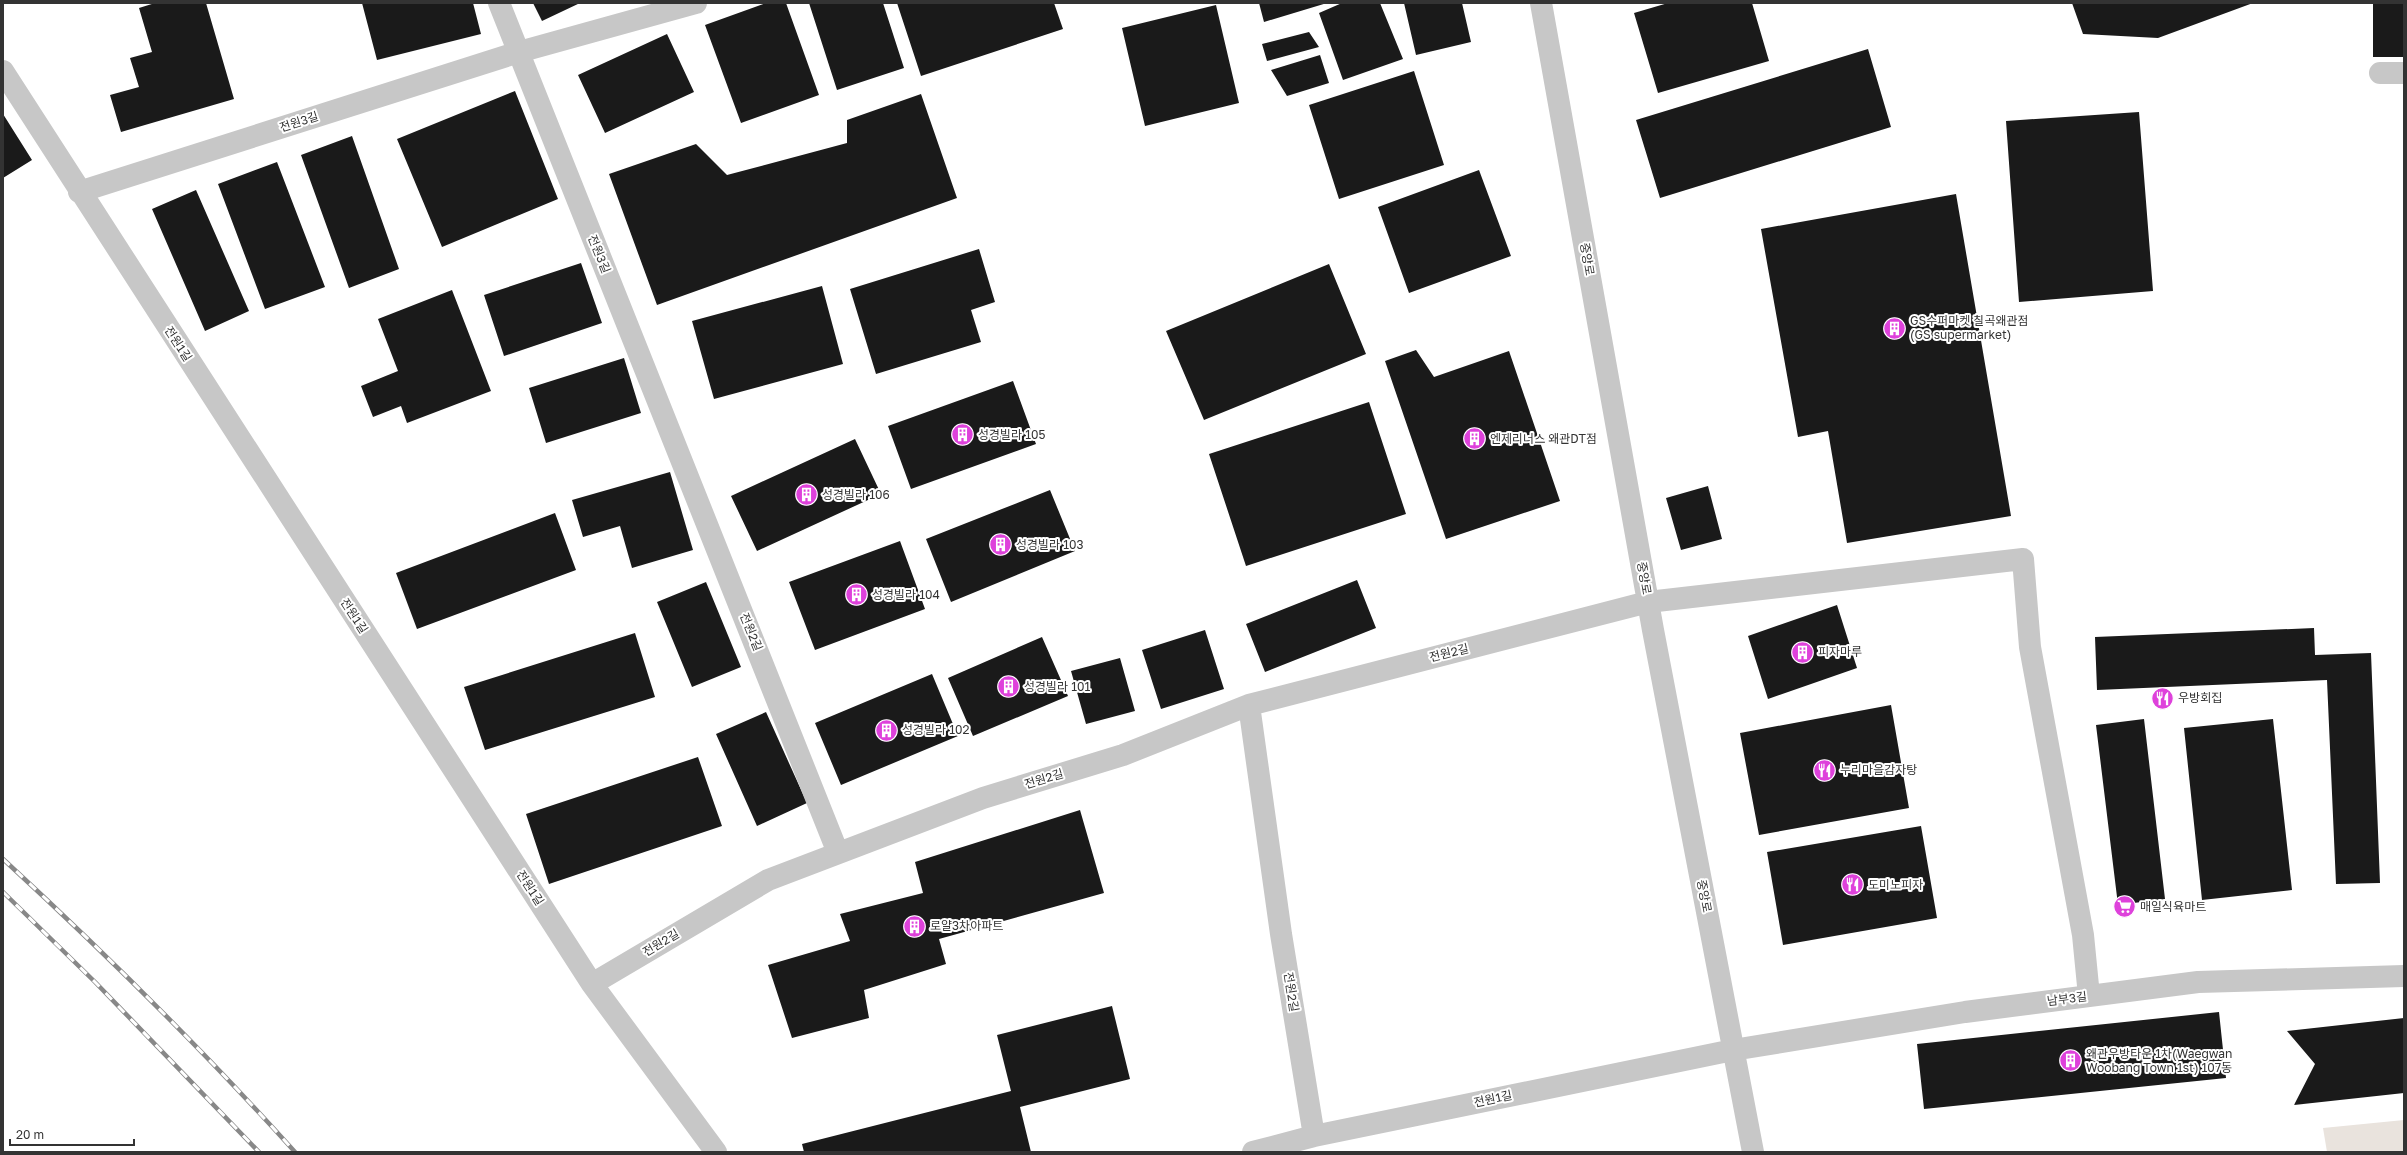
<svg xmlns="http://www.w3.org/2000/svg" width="2407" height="1155" font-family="'Golos Text','Noto Sans KR',sans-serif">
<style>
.green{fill:#e9e3dd}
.building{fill:#1a1a1a}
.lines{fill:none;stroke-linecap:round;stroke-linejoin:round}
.minor{stroke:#c7c7c7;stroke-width:22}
.rail-casing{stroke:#888;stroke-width:4.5}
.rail{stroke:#fff;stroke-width:3;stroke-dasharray:9;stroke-linecap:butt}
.labels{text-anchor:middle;stroke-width:4;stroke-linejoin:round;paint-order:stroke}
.street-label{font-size:12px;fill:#333;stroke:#fff}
.poi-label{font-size:12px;fill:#333;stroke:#fff;text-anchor:start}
</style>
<rect width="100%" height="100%" fill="#fff"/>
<path class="green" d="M 2404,1120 L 2404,1152 L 2327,1152 L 2323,1128 Z"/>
<path class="building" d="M 155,3 L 206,3 L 234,99 L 121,132 L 110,95 L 139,87 L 130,58 L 152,52 L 139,8 Z
M 362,3 L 473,3 L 481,34 L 377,60 Z
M 533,3 L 580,3 L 542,21 Z
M 766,3 L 786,3 L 819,95 L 741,123 L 705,25 Z
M 809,3 L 883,3 L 904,68 L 837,90 Z
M 897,3 L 1054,3 L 1063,29 L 921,76 Z
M 1259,3 L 1327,3 L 1264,22 Z
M 1342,3 L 1380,3 L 1403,59 L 1343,80 L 1319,13 Z
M 1404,3 L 1462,3 L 1471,42 L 1416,55 Z
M 1668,3 L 1752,3 L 1769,61 L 1658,93 L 1634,13 Z
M 2072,3 L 2253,3 L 2158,38 L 2083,34 Z
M 2373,3 L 2404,3 L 2404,57 L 2373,57 Z
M 1216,5 L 1239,103 L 1145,126 L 1122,28 Z
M 1309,32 L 1319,47 L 1267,61 L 1262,44 Z
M 667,34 L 694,92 L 605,133 L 578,75 Z
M 1868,49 L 1891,127 L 1660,198 L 1636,120 Z
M 1320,55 L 1329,83 L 1287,96 L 1271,70 Z
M 1414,71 L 1444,165 L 1339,199 L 1309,105 Z
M 515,91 L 558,199 L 442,247 L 397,139 Z
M 921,94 L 957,198 L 657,305 L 609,174 L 696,144 L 727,175 L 847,143 L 847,120 Z
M 2139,112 L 2153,291 L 2019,302 L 2006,121 Z
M 3,114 L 32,160 L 3,178 Z
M 352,136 L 399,269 L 349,288 L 301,155 Z
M 277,162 L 325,287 L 265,309 L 218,184 Z
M 1479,170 L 1511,256 L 1409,293 L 1378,207 Z
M 196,190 L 249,311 L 205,331 L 152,209 Z
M 1956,194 L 2011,516 L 1847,543 L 1828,431 L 1798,437 L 1761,229 Z
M 979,249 L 995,302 L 971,310 L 981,342 L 876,374 L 850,289 Z
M 581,263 L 602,323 L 504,356 L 484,295 Z
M 1329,264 L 1366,354 L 1204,420 L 1166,331 Z
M 822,286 L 843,364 L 714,399 L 692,321 Z
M 452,290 L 491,391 L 407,423 L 401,406 L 373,417 L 361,386 L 398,371 L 378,319 Z
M 1416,350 L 1434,377 L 1509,351 L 1560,501 L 1446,539 L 1385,361 Z
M 624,358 L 641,413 L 546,443 L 529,388 Z
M 1013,381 L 1036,444 L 911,489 L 888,426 Z
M 1369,402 L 1406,514 L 1246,566 L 1209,454 Z
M 855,439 L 881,494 L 757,551 L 731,496 Z
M 670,472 L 693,550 L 632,568 L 620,526 L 583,537 L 572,500 Z
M 1708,486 L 1722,539 L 1681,550 L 1666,498 Z
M 1050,490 L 1075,551 L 951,602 L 926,539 Z
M 555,513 L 576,570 L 417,629 L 396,573 Z
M 900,541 L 925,609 L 815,650 L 789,582 Z
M 1357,580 L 1376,628 L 1265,672 L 1246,624 Z
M 706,582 L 741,667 L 692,687 L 657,602 Z
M 1837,605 L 1857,668 L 1768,699 L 1748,636 Z
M 2314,628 L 2315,655 L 2371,653 L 2380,883 L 2336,884 L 2327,680 L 2097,690 L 2095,637 Z
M 1205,630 L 1224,689 L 1161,709 L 1142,650 Z
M 635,633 L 655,697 L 485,750 L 464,687 Z
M 1042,637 L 1068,696 L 973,736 L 948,678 Z
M 1120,658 L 1135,711 L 1086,724 L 1071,671 Z
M 932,674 L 958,736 L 841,785 L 815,723 Z
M 1891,705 L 1909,808 L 1759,835 L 1740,733 Z
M 766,712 L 807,803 L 757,826 L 716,734 Z
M 2144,719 L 2165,899 L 2118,905 L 2096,725 Z
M 2273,719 L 2292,890 L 2202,900 L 2184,728 Z
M 698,757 L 722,826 L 549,884 L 526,814 Z
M 1080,810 L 1104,893 L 939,939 L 946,964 L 864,990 L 869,1018 L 792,1038 L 768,965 L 850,941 L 840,914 L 923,893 L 915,862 Z
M 1921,826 L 1937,918 L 1783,945 L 1767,852 Z
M 1112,1006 L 1130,1079 L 1020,1107 L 1031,1152 L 804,1152 L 802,1144 L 1011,1091 L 997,1035 Z
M 2219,1012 L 2226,1078 L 1924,1109 L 1917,1044 Z
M 2404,1018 L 2404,1093 L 2294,1105 L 2315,1064 L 2287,1031 Z"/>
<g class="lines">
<path class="minor" d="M 499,3 L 838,853
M 1541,3 L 1653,630 L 1753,1152
M 3,71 L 592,984 L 716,1152
M 2380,73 L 2404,73
M 79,192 L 519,52 L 696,3
M 1249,705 L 1281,934 L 1314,1136
M 592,984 L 768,880 L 983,798 L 1123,755 L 1249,705 L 1648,602 L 2023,559 L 2030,647 L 2083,935 L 2089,996
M 1253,1152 L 1314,1136 L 1733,1050 L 1965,1012 L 2198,982 L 2404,976"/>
<defs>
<path id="rail" d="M 3,859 C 104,952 203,1050 295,1152
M 3,892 L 95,982 L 259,1152"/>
</defs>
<use href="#rail" class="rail-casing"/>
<use href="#rail" class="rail"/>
</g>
<defs>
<symbol id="building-disc" viewBox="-11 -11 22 22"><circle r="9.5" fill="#de41db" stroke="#fff"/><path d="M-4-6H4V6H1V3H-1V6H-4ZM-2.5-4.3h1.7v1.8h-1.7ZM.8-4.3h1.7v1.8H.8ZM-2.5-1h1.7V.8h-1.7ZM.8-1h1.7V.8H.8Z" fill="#fff"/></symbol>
<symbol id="restaurant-disc" viewBox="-11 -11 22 22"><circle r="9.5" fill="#de41db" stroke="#fff"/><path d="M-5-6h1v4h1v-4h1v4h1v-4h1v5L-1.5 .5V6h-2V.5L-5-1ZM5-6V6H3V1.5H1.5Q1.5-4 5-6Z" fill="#fff"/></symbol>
<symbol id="supermarket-disc" viewBox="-11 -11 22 22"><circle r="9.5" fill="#de41db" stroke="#fff"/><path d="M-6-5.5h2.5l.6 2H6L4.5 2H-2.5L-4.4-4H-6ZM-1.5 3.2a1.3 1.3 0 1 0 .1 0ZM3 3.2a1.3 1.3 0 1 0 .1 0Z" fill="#fff"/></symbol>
</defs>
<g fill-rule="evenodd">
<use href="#building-disc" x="1882" y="316" width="25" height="25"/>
<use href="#building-disc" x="950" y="422" width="25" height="25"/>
<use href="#building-disc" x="1462" y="426" width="25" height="25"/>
<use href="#building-disc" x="794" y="482" width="25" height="25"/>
<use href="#building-disc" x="988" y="532" width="25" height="25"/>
<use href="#building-disc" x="844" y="582" width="25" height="25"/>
<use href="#building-disc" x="1790" y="640" width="25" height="25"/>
<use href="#building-disc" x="996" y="674" width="25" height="25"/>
<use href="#restaurant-disc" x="2150" y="686" width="25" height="25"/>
<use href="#building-disc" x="874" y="718" width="25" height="25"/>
<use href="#restaurant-disc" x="1812" y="758" width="25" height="25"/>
<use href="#restaurant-disc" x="1840" y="872" width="25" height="25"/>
<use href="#supermarket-disc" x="2112" y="894" width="25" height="25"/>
<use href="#building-disc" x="902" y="914" width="25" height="25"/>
<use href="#building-disc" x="2058" y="1048" width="25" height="25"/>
</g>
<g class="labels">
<g class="street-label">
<text transform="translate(299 122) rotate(-18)" y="4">전원3길</text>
<text transform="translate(599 254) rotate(68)" y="4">전원3길</text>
<text transform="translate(1587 259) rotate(80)" y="4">중앙로</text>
<text transform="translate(178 344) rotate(57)" y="4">전원1길</text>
<text transform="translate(1644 578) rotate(80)" y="4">중앙로</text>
<text transform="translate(354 616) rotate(57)" y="4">전원1길</text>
<text transform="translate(751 632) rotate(68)" y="4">전원2길</text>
<text transform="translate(1449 653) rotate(-14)" y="4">전원2길</text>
<text transform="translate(1044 779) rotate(-17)" y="4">전원2길</text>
<text transform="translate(530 888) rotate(57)" y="4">전원1길</text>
<text transform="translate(1704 896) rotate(79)" y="4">중앙로</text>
<text transform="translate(661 943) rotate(-31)" y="4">전원2길</text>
<text transform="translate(1291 992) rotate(81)" y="4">전원2길</text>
<text transform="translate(2067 999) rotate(-7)" y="4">남부3길</text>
<text transform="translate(1493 1099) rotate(-12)" y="4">전원1길</text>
</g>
<g class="poi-label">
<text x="1910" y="325">GS수퍼마켓 칠곡왜관점<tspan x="1910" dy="14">(GS supermarket)</tspan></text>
<text x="978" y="439">성경빌라 105</text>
<text x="1490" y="443">엔제리너스 왜관DT점</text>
<text x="822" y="499">성경빌라 106</text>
<text x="1016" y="549">성경빌라 103</text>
<text x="872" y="599">성경빌라 104</text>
<text x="1818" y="656">피자마루</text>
<text x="1024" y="691">성경빌라 101</text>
<text x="2178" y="702">우방회집</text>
<text x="902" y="734">성경빌라 102</text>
<text x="1840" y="774">누리마을감자탕</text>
<text x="1868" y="889">도미노피자</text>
<text x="2140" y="911">매일식육마트</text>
<text x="930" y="930">로얄3차아파트</text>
<text x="2086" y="1058">왜관우방타운 1차(Waegwan<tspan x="2086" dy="14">Woobang Town 1st) 107동</tspan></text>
</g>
</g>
<rect width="2407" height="1155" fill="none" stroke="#333333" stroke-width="8"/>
<path d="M10 1139v6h124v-6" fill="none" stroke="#333333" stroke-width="2"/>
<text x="16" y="1139" font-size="12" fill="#333333" stroke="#ffffff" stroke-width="3" paint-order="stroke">20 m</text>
</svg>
